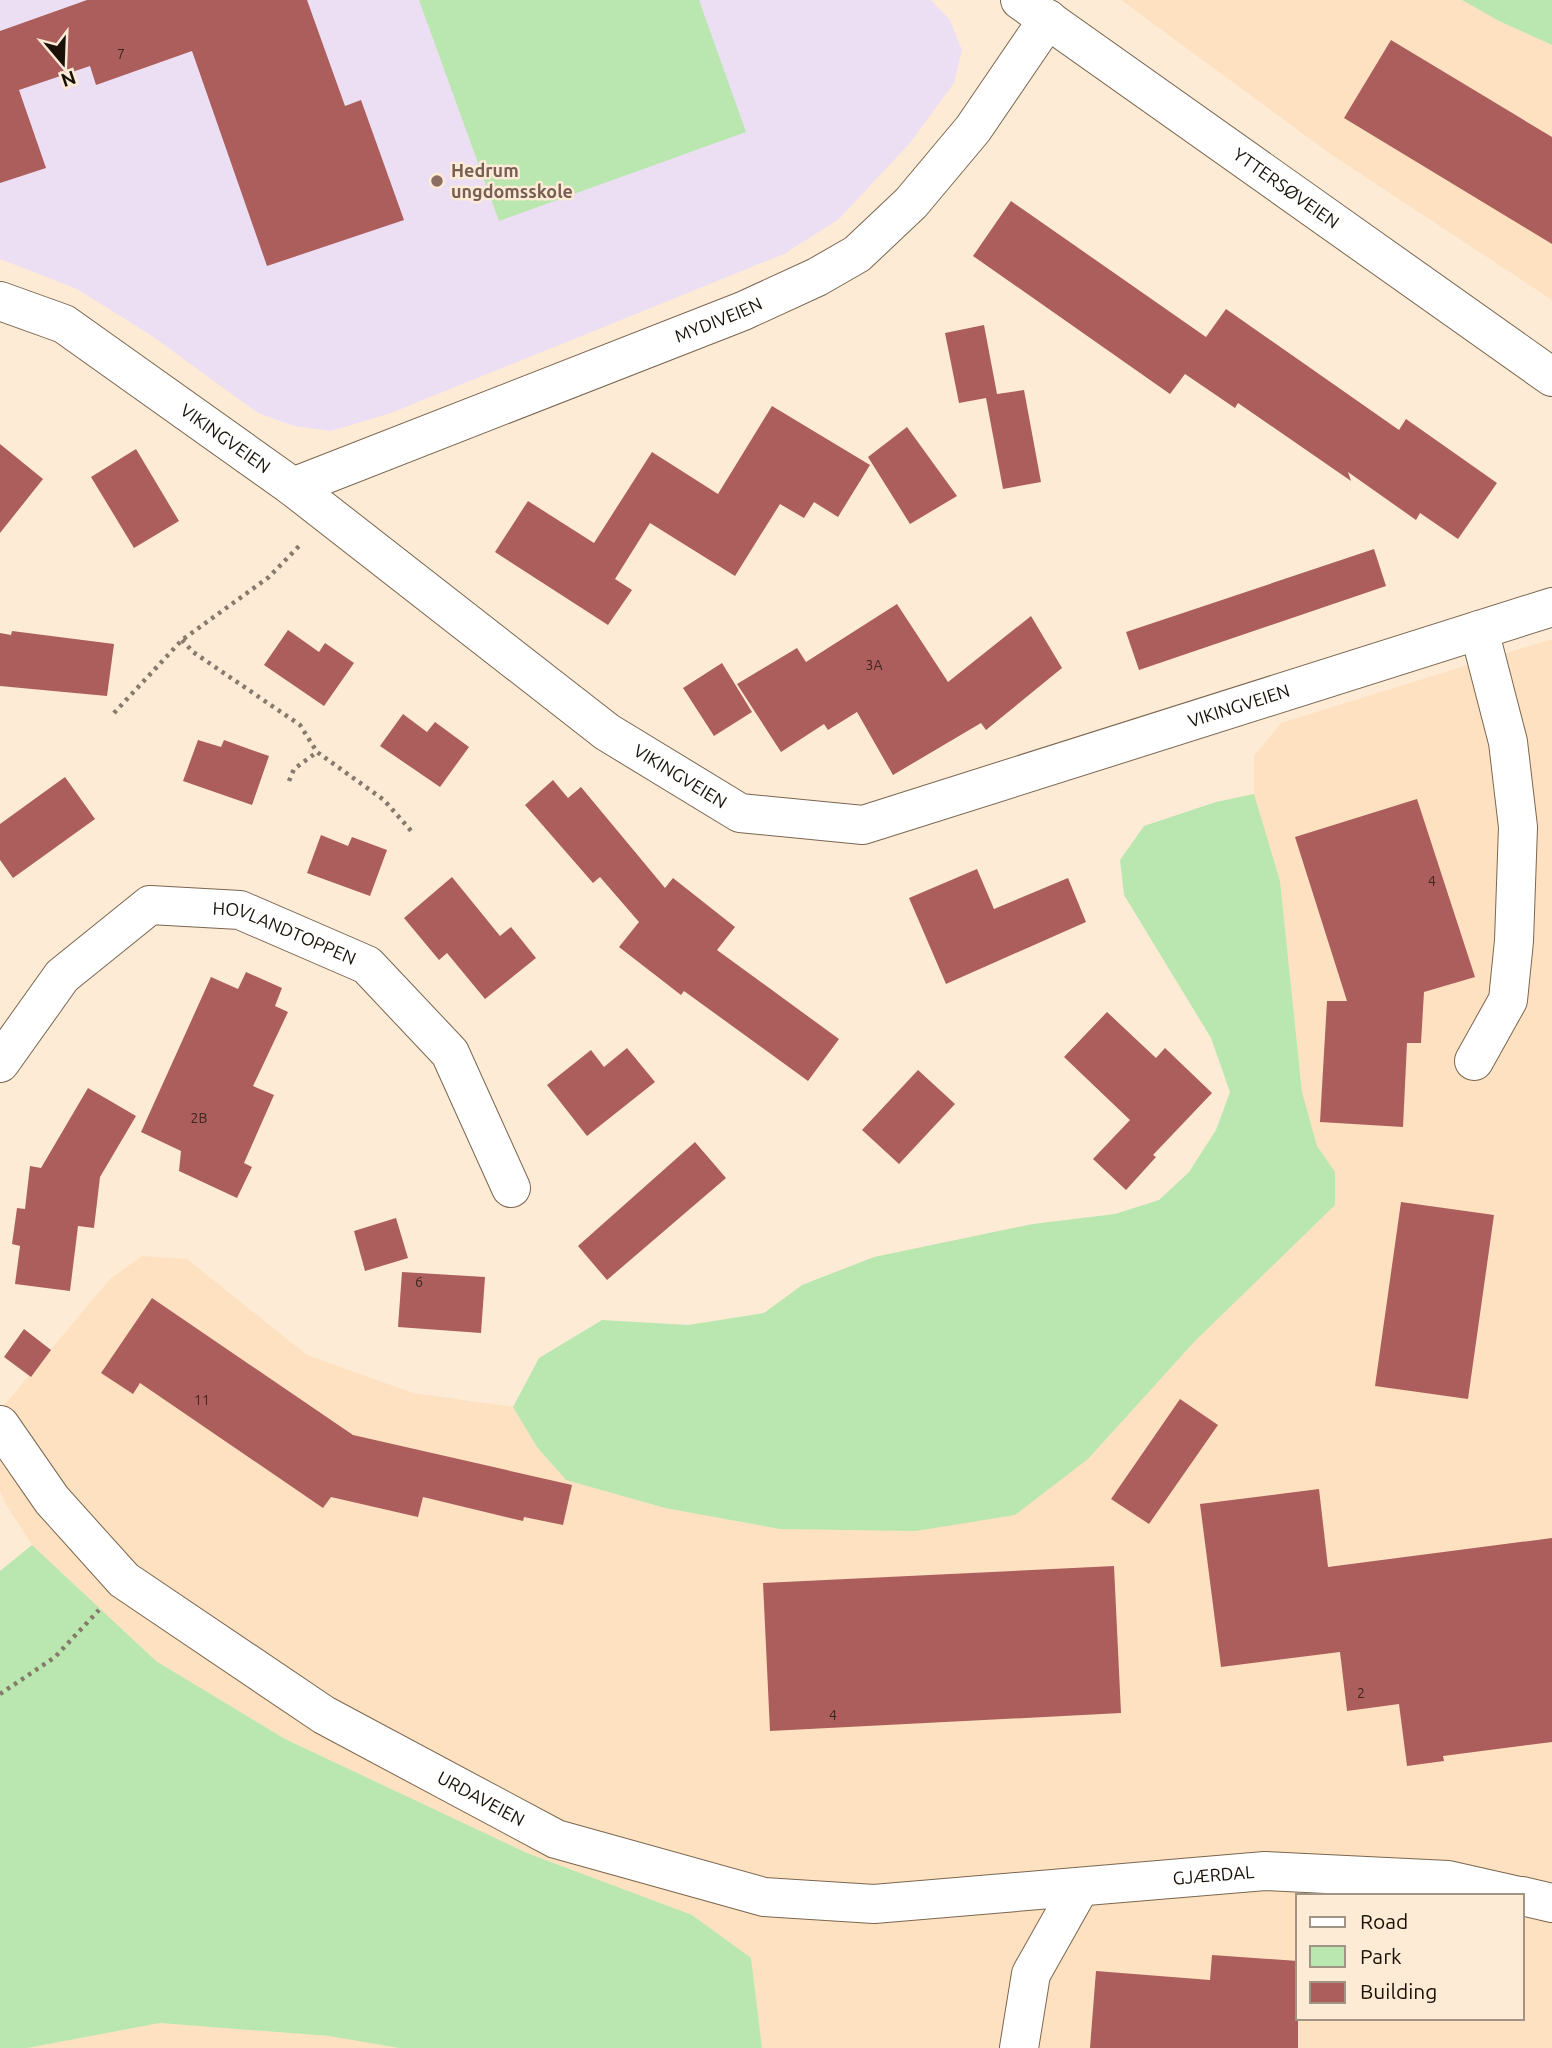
<svg xmlns="http://www.w3.org/2000/svg" width="1552" height="2048" font-family="Ubuntu,sans-serif">
<style>
.built{fill:#fde1c0;fill-rule:evenodd}
.education{fill:#ecdff3}
.green{fill:#b9e7af}
.building{fill:#ac5e5d}
.lines{fill:none;stroke-linecap:round;stroke-linejoin:round}
.minor-casing{stroke:#7a664f;stroke-width:40}
.major-casing{stroke:#7a664f;stroke-width:40}
.path{stroke:#877a6b;stroke-width:4.5;stroke-dasharray:3.5 5;stroke-linecap:butt}
.minor{stroke:#fff;stroke-width:38}
.major{stroke:#fff;stroke-width:38}
.education-dot{fill:#8d6e63;stroke:#fdebd6;stroke-width:2.5}
.labels{text-anchor:middle;stroke-width:5;stroke-linejoin:round;paint-order:stroke}
.number-label{font-size:14px;fill:#3e251e}
.education-label{font-size:18px;font-weight:bold;fill:#785e54;stroke:#fdebd6;text-anchor:start}
.street-label{font-size:18px;fill:#1a1209;stroke:#fdebd6}
</style>
<rect width="100%" height="100%" fill="#fdebd6"/>
<path class="built" d="M 1121,0 L 1462,0 L 1499,21 L 1552,45 L 1552,300 L 1332,155 Z
M 1552,639 L 1552,2048 L 762,2048 L 751,1958 L 692,1915 L 527,1853 L 285,1739 L 156,1661 L 32,1545 L 5,1503 L 0,1491 L 0,1410 L 110,1279 L 142,1256 L 187,1259 L 307,1355 L 413,1393 L 513,1407 L 537,1447 L 566,1480 L 665,1508 L 780,1529 L 1088,1459 L 1195,1341 L 1335,1172 L 1317,1146 L 1302,1092 L 1280,881 L 1254,794 L 1254,756 L 1281,723 ZM 1298,1896 L 1522,1896 L 1522,2018 L 1298,2018 Z
M 160,2023 L 329,2036 L 399,2048 L 27,2048 Z"/>
<path class="education" d="M 0,0 L 931,0 L 950,20 L 962,50 L 954,83 L 910,143 L 839,219 L 784,254 L 391,413 L 331,431 L 294,426 L 258,413 L 149,334 L 77,289 L 0,259 Z"/>
<path class="green" d="M 419,0 L 699,0 L 746,132 L 499,221 Z
M 1462,0 L 1552,0 L 1552,45 L 1499,21 Z
M 1254,794 L 1280,881 L 1302,1092 L 1317,1146 L 1335,1172 L 1335,1205 L 1195,1341 L 1088,1459 L 1015,1515 L 916,1531 L 780,1529 L 665,1508 L 566,1480 L 537,1447 L 513,1407 L 539,1358 L 602,1320 L 688,1325 L 764,1313 L 802,1285 L 874,1257 L 1033,1224 L 1115,1214 L 1159,1200 L 1189,1172 L 1216,1130 L 1230,1092 L 1211,1038 L 1124,895 L 1120,860 L 1144,826 L 1216,802 Z
M 32,1545 L 156,1661 L 285,1739 L 527,1853 L 692,1915 L 751,1958 L 762,2048 L 399,2048 L 329,2036 L 160,2023 L 27,2048 L 0,2048 L 0,1571 Z"/>
<path class="building" d="M 87,0 L 307,0 L 345,106 L 361,100 L 404,220 L 267,266 L 192,51 L 96,85 L 90,66 L 19,90 L 46,168 L 0,183 L 0,31 Z
M 1391,40 L 1552,137 L 1552,244 L 1344,118 Z
M 1011,201 L 1206,337 L 1226,309 L 1399,430 L 1406,419 L 1497,483 L 1458,539 L 1420,513 L 1416,520 L 1348,472 L 1351,481 L 1238,403 L 1235,408 L 1185,374 L 1170,394 L 973,256 Z
M 984,325 L 997,394 L 1024,390 L 1041,482 L 1003,489 L 986,398 L 959,403 L 945,333 Z
M 772,406 L 870,465 L 838,517 L 814,502 L 804,518 L 780,504 L 735,576 L 650,523 L 615,579 L 632,590 L 608,625 L 495,552 L 528,501 L 594,543 L 652,452 L 718,494 Z
M 907,427 L 957,496 L 910,524 L 868,457 Z
M 0,444 L 43,479 L 0,533 Z
M 136,449 L 179,521 L 134,548 L 91,477 Z
M 1374,549 L 1386,586 L 1139,670 L 1126,632 Z
M 897,604 L 948,682 L 1031,616 L 1062,668 L 986,730 L 981,723 L 893,775 L 857,712 L 828,730 L 824,724 L 781,752 L 737,684 L 797,648 L 806,662 Z
M 288,630 L 319,652 L 325,643 L 354,663 L 324,706 L 264,665 Z
M 12,631 L 114,644 L 107,696 L 0,686 L 0,633 L 11,635 Z
M 722,663 L 752,712 L 714,736 L 683,688 Z
M 403,714 L 427,732 L 435,722 L 469,747 L 440,787 L 380,746 Z
M 198,740 L 221,747 L 224,740 L 269,756 L 252,805 L 183,781 Z
M 65,777 L 95,819 L 13,878 L 0,860 L 0,824 Z
M 553,780 L 568,798 L 581,787 L 665,888 L 673,878 L 735,927 L 717,950 L 839,1039 L 808,1081 L 684,991 L 681,995 L 619,947 L 639,922 L 600,877 L 593,883 L 525,805 Z
M 1417,799 L 1475,977 L 1424,992 L 1421,1043 L 1407,1043 L 1403,1127 L 1320,1122 L 1327,1001 L 1347,1001 L 1295,837 Z
M 321,835 L 348,846 L 352,837 L 387,850 L 370,896 L 307,873 Z
M 977,869 L 994,909 L 1068,878 L 1086,922 L 946,984 L 909,898 Z
M 452,877 L 500,936 L 511,927 L 536,958 L 485,999 L 447,953 L 439,960 L 404,918 Z
M 246,972 L 282,988 L 275,1006 L 288,1012 L 253,1086 L 274,1095 L 244,1163 L 252,1167 L 237,1198 L 179,1171 L 181,1151 L 141,1132 L 211,977 L 238,989 Z
M 1107,1012 L 1156,1058 L 1165,1048 L 1212,1093 L 1153,1155 L 1156,1157 L 1126,1190 L 1093,1159 L 1130,1120 L 1064,1057 Z
M 627,1048 L 655,1082 L 587,1136 L 547,1085 L 591,1050 L 604,1067 Z
M 918,1070 L 955,1104 L 899,1164 L 862,1130 Z
M 88,1088 L 136,1116 L 100,1177 L 94,1228 L 78,1226 L 70,1291 L 15,1284 L 20,1246 L 12,1244 L 17,1208 L 25,1209 L 30,1166 L 41,1168 Z
M 695,1142 L 726,1178 L 607,1280 L 578,1246 Z
M 1401,1202 L 1494,1215 L 1468,1399 L 1375,1386 Z
M 396,1218 L 408,1258 L 365,1271 L 354,1231 Z
M 402,1272 L 485,1277 L 481,1333 L 398,1327 Z
M 152,1298 L 353,1435 L 572,1485 L 563,1525 L 524,1517 L 523,1521 L 423,1497 L 418,1517 L 331,1497 L 323,1508 L 140,1383 L 133,1394 L 101,1373 Z
M 24,1329 L 51,1350 L 31,1377 L 4,1357 Z
M 1180,1399 L 1218,1425 L 1149,1524 L 1111,1499 Z
M 1319,1489 L 1328,1567 L 1552,1538 L 1552,1742 L 1443,1756 L 1444,1761 L 1407,1766 L 1399,1704 L 1347,1711 L 1340,1652 L 1221,1667 L 1200,1504 Z
M 1114,1566 L 1121,1713 L 770,1731 L 763,1583 Z
M 1212,1955 L 1298,1961 L 1298,2048 L 1090,2048 L 1096,1971 L 1210,1980 Z"/>
<g class="lines">
<defs>
<g id="minor">
<path id="s1" d="M 0,301 L 64,324 L 293,487 L 607,732 L 740,813 L 863,825 L 1552,607"/>
<path id="s2" d="M 293,487 L 743,311 L 817,277 L 857,254 L 911,203 L 973,129 L 1048,19"/>
<path d="M 1474,1061 L 1508,1000 L 1514,941 L 1518,827 L 1508,742 L 1479,630"/>
<path id="s3" d="M 0,1063 L 62,976 L 150,905 L 240,910 L 367,965 L 450,1053 L 511,1188"/>
<path id="s4" d="M 0,1425 L 52,1500 L 124,1580 L 324,1715 L 556,1839 L 764,1897 L 874,1904 L 1265,1871 L 1448,1880 L 1519,1896"/>
<path d="M 1522,1896 L 1552,1903"/>
<path d="M 1019,2048 L 1031,1974 L 1080,1887"/>
</g>
<g id="major">
<path id="s5" d="M 1020,0 L 1552,377"/>
</g>
</defs>
<use href="#minor" class="minor-casing"/>
<use href="#major" class="major-casing"/>
<path class="path" d="M 182,640 L 193,652 L 300,725 L 317,752 L 384,800 L 413,833
M 114,713 L 182,640 L 269,577 L 302,543
M 289,781 L 294,769 L 317,752
M 0,1694 L 55,1657 L 99,1610"/>
<use href="#minor" class="minor"/>
<use href="#major" class="major"/>
</g>
<circle class="education-dot" cx="437" cy="181" r="7"/>
<g class="labels">
<g class="number-label">
<text x="121" y="59">7</text>
<text x="874" y="670">3A</text>
<text x="1432" y="886">4</text>
<text x="199" y="1123">2B</text>
<text x="419" y="1287">6</text>
<text x="202" y="1405">11</text>
<text x="1361" y="1698">2</text>
<text x="833" y="1720">4</text>
</g>
<g class="education-label">
<text x="451" y="177">Hedrum<tspan x="451" dy="21">ungdomsskole</tspan></text>
</g>
<g class="street-label">
<text dy="6" stroke="none"><textPath href="#s5" startOffset="326">YTTERSØVEIEN</textPath></text>
<text dy="6" stroke="none"><textPath href="#s2" startOffset="457">MYDIVEIEN</textPath></text>
<text dy="6" stroke="none"><textPath href="#s1" startOffset="266">VIKINGVEIEN</textPath></text>
<text dy="6" stroke="none"><textPath href="#s1" startOffset="1421">VIKINGVEIEN</textPath></text>
<text dy="6" stroke="none"><textPath href="#s1" startOffset="833">VIKINGVEIEN</textPath></text>
<text dy="6" stroke="none"><textPath href="#s3" startOffset="359">HOVLANDTOPPEN</textPath></text>
<text dy="6" stroke="none"><textPath href="#s4" startOffset="618">URDAVEIEN</textPath></text>
<text dy="6" stroke="none"><textPath href="#s4" startOffset="1370">GJÆRDAL</textPath></text>
</g>
</g>
<rect x="1296" y="1894" width="228" height="126" fill="#fdebd6" stroke="#a29484" stroke-width="2"/>
<rect x="1310" y="1917" width="35" height="10" fill="#ffffff" stroke="#a29484" stroke-width="2"/>
<text x="1360" y="1929" font-size="21" fill="#1a1209">Road</text>
<rect x="1310" y="1946" width="35" height="21" fill="#b9e7af" stroke="#a29484" stroke-width="2"/>
<text x="1360" y="1964" font-size="21" fill="#1a1209">Park</text>
<rect x="1310" y="1982" width="35" height="21" fill="#ac5e5d" stroke="#a29484" stroke-width="2"/>
<text x="1360" y="1999" font-size="21" fill="#1a1209">Building</text>
<g transform="translate(63 63) rotate(161)" stroke="#fdebd6" stroke-width="5" paint-order="stroke">
<path d="M0-5L12 26L0 18L-12 26Z" fill="#1a1209"/>
<text y="-10" font-size="19" font-weight="bold" text-anchor="middle" fill="#1a1209">N</text>
</g>
</svg>
